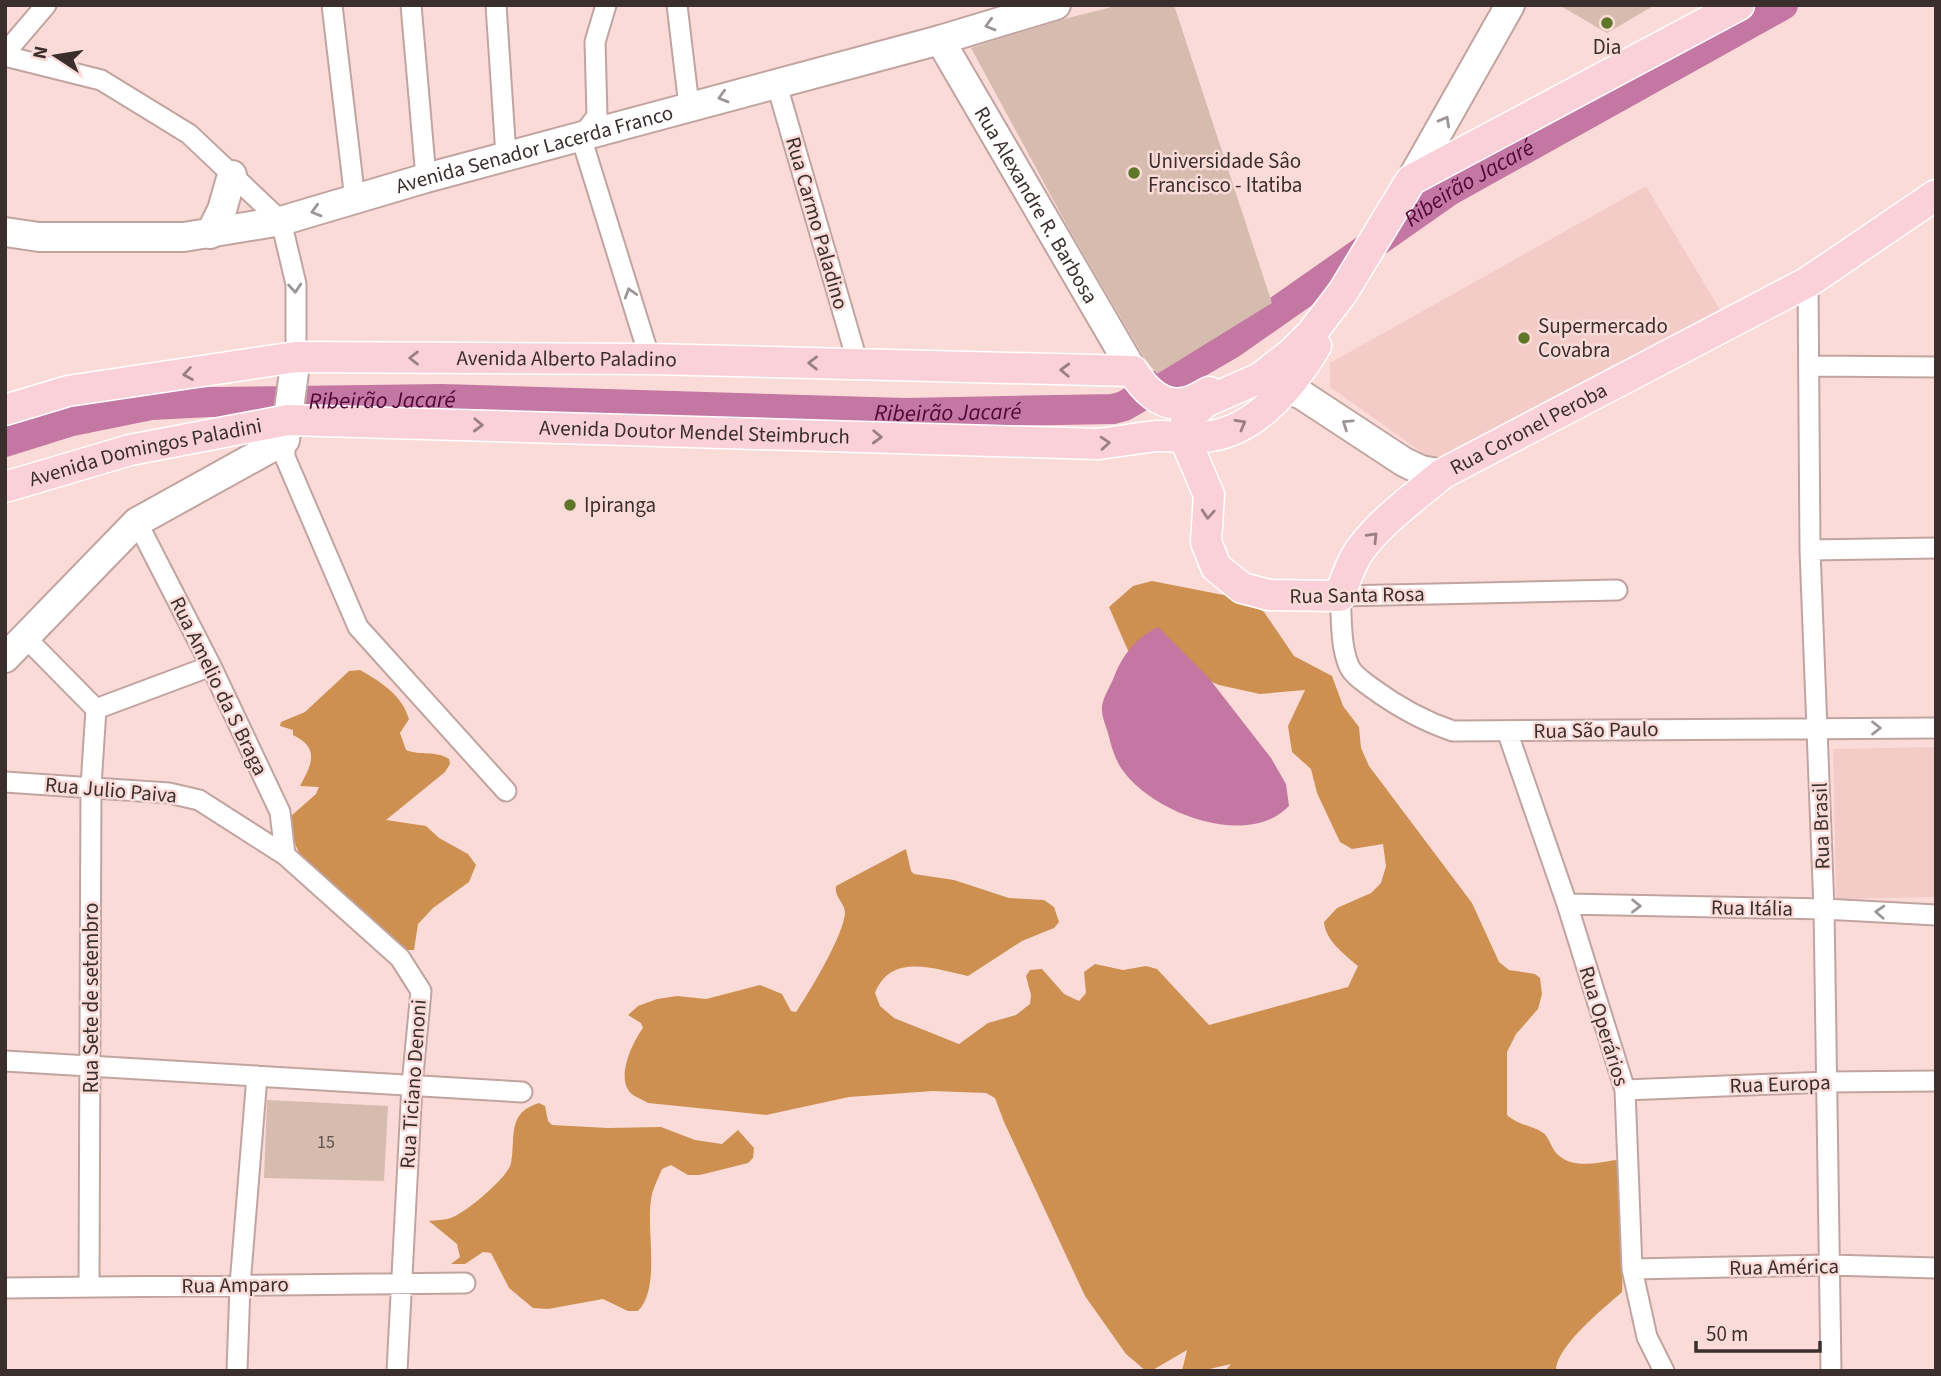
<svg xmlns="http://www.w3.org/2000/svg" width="1941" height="1376" font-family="'Source Sans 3',sans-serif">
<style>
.built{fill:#f3ccc8}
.forest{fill:#ce9050}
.water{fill:#c377a2}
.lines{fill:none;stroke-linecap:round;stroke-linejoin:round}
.river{stroke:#c377a2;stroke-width:30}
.building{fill:#d6bbaf}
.street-casing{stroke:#c1a4a0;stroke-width:23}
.secondary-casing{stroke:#c1a4a0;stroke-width:32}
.primary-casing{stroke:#fff;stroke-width:33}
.street{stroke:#fff;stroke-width:19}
.secondary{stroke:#fff;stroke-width:28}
.primary{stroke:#fad0d9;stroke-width:30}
.oneway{stroke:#9c9796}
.oneway2{stroke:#9a8083}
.poi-dot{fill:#5e7628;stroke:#fbdbd8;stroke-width:2.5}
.labels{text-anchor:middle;stroke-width:5;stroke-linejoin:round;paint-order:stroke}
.number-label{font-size:18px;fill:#61524e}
.poi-label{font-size:21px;fill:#3a2f2d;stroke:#fbdbd8;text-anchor:start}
.street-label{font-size:21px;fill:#3a2f2d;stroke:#fbdbd8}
.water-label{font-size:23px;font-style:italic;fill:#4d0636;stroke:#fbdbd8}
</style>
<rect width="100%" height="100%" fill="#fbdbd8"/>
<path class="built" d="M 1646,186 L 1722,313 L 1434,461 L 1330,387 L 1330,363 Z
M 1936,747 L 1936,897 L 1836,899 L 1833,749 Z"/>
<path class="forest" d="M 1152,581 L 1244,599 L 1264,612 L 1294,656 L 1332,676 L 1343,706 L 1359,727 L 1361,748 L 1369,766 L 1472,903 L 1499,962 L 1509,970 L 1535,974 L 1540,978 L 1542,994 L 1538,1009 L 1516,1034 L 1507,1052 L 1507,1115 C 1518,1125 1530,1125 1542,1132 C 1549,1136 1551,1148 1557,1154 C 1572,1169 1597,1163 1615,1160 L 1623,1165 L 1627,1177 L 1622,1292 C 1603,1309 1560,1343 1556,1368 L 1558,1371 L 1225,1371 L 1231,1364 L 1201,1371 L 1182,1371 L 1187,1350 L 1151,1371 L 1146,1371 L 1126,1354 L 1085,1296 L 1004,1122 L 995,1098 L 986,1093 L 933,1091 L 849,1097 L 766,1115 L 648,1103 C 644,1100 637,1098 633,1095 C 614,1081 632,1043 643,1028 L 641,1023 L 628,1015 L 638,1006 L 657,999 L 677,996 L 706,999 L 760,985 L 782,994 L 791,1011 L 796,1012 C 809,993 845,933 845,912 C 844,902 834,897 836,886 L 906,849 L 911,871 L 914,874 L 954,880 L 1009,898 L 1044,900 L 1054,907 L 1059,922 L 1054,928 L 1022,941 L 968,976 C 935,969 891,952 875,993 L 880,1006 L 894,1018 L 959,1044 L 988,1023 L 1016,1015 L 1030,1004 L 1031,995 L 1026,976 L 1030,970 L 1042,969 L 1064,994 L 1079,1001 L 1086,993 L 1084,972 L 1095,964 L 1123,970 L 1146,966 L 1157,969 L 1209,1025 L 1348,987 L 1358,966 C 1345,955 1325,940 1324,922 L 1337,908 L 1371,893 L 1381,883 L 1386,866 L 1383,844 L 1352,849 L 1340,842 L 1317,793 L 1311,769 L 1292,752 L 1288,726 L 1305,690 L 1260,694 L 1219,685 L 1188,672 L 1133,662 L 1109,607 L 1133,586 Z
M 360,670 C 381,682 402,695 409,719 L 400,733 L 406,750 C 421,756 435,750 449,759 L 450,764 L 445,772 L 386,820 L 426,826 L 439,838 L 468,854 L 476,865 L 469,882 L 433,908 L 418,924 L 414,950 L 398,950 L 300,855 L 291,835 L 291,816 L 316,794 L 319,787 L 300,786 C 312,764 320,748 293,735 L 293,730 L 280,726 L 281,722 L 305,712 L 349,671 Z
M 539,1103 L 545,1106 L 548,1121 L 552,1125 L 608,1128 L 661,1127 L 695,1140 L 722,1144 L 738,1130 L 754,1148 L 753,1158 L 748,1163 L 700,1175 L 688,1175 L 671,1165 L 662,1169 C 658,1179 652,1190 651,1200 C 646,1230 661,1288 638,1311 L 628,1311 L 603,1299 L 548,1309 L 533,1308 L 509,1288 L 491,1253 L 483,1252 L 465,1264 L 451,1264 L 460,1257 L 457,1244 L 429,1221 C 436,1220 444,1220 451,1218 C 465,1213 508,1178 511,1163 C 516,1138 506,1113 539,1103 Z"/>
<path class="water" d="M 1158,627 L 1208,677 L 1271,758 L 1286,784 L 1289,806 C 1247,850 1150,812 1121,768 C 1114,757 1111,745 1108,733 C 1106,726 1101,715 1102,707 C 1103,697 1110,687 1114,677 C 1123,654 1136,638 1158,627 Z"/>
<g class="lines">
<path class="river" id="s1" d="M 5,442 L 72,421 L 151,405 L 210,402 L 442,399 L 905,413 L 1113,409 L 1124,406 L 1232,343 L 1449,191 L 1783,5"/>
</g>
<path class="building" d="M 1120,5 L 1174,5 L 1272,303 L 1157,374 L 1145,359 L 1069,229 L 971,48 L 1064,19 Z
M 1559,5 L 1655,5 L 1607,33 Z
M 267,1100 L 388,1106 L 384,1181 L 264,1178 Z"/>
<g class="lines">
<defs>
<path id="street" d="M 332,5 L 355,200
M 411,5 L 426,178
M 496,5 L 506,156
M 606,5 L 595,42 L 597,116 L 581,137 L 650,359
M 677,5 L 689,106
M 5,53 L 46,5
M 5,56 L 101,80 L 189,134 L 281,221 L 296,284 L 296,357
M 776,82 L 858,364
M 1808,282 L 1810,550 L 1824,909 L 1831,1371
M 1809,366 L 1936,367
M 285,440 L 285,457 L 358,627 L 506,791
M 137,522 L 211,666 L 280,812 L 285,855
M 1810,550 L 1936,548
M 1617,590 L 1340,596 C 1342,618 1340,645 1349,666 C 1353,675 1364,682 1372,688 C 1398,707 1423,721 1453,731 L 1936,728
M 26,638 L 96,709
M 96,709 L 211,666
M 1507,731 L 1567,904 L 1625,1090 L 1632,1269 L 1647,1337 L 1664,1371
M 5,782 L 169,793 L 199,800 L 285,855 L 400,958 L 421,991 L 412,1085 L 397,1371
M 1567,904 L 1824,909 L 1936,915
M 5,1061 L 522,1092
M 1625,1090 L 1827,1082 L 1936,1081
M 1632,1269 L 1830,1265 L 1936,1268
M 89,1287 L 91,786 L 96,709
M 5,1288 L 465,1283
M 237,1371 L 240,1285 L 257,1076"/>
<g id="secondary">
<path id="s2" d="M 940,40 L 1133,371"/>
<path d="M 1411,180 L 1510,5"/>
<path id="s3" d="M 5,232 L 39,237 L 184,237 L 281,221 L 426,178 L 940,40 L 1056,5"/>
<path d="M 210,234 L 222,210 L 232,175"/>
<path d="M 1266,380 L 1302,395 L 1404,462 L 1421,470 L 1442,474"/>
<path d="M 5,658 L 137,522 L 285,440 L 296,357"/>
</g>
<g id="primary">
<path id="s4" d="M 1739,5 L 1411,180 L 1343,292 L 1311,334 L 1292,353 L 1260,378 L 1205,402 L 1187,419 L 1185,426 L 1188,446 L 1209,495 L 1206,542 L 1216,567 L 1242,588 L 1269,595 L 1340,596 C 1345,580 1351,563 1360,550 C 1382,520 1415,497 1442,474 L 1808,282 L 1936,195"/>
<path id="s5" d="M 5,410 L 68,391 L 296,357 L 650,359 L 1133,371 C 1143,388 1161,407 1183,403 C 1192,402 1201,396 1209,392"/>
<path id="s6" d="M 5,487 L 130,450 L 288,420 L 1097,444 C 1117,442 1137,438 1157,436 C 1175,435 1193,440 1211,436 C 1258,429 1293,384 1316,346"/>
</g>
</defs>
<use href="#street" class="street-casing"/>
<use href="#secondary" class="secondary-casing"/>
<use href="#primary" class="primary-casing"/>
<use href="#street" class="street"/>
<use href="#secondary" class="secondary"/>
<use href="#primary" class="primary"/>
</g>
<defs><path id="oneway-chevron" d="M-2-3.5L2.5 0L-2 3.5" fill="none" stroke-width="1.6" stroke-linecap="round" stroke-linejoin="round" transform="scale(1.75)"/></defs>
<g class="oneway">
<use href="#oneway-chevron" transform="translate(990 25) rotate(164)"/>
<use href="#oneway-chevron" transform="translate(723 97) rotate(164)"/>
<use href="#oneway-chevron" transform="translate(1445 121) rotate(-61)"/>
<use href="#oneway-chevron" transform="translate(316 211) rotate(164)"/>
<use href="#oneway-chevron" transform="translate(295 288) rotate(85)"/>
<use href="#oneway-chevron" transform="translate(630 293) rotate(-107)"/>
<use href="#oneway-chevron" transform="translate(1347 424) rotate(-146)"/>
<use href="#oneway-chevron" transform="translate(1876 728)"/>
<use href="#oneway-chevron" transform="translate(1636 906) rotate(1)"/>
<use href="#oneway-chevron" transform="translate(1880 912) rotate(-177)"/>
</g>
<g class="oneway2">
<use href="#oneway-chevron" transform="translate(414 358) rotate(-180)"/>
<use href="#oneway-chevron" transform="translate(813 363) rotate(-179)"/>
<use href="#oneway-chevron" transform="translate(1065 370) rotate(-178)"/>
<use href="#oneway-chevron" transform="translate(188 374) rotate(171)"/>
<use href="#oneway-chevron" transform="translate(1241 424) rotate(-29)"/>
<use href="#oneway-chevron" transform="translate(478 425) rotate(2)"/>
<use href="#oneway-chevron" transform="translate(877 437) rotate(2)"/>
<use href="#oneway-chevron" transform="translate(1105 443) rotate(-4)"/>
<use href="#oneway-chevron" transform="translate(1208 514) rotate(94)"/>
<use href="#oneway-chevron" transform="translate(1373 537) rotate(-46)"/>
</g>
<g class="poi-dot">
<circle cx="1607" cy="23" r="7"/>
<circle cx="1134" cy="173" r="7"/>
<circle cx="1524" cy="338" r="7"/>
<circle cx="570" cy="505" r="7"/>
</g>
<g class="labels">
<g class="number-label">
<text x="326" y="1148">15</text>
</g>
<g class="poi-label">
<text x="1607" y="54" text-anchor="middle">Dia</text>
<text x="1148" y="168">Universidade Sâo<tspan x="1148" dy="24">Francisco - Itatiba</tspan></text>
<text x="1538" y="333">Supermercado<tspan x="1538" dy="24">Covabra</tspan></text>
<text x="584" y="512">Ipiranga</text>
</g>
<g class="street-label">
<text dy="7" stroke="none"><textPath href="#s3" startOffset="541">Avenida Senador Lacerda Franco</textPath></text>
<text dy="7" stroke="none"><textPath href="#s2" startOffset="191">Rua Alexandre R. Barbosa</textPath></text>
<text transform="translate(817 223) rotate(74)" y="7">Rua Carmo Paladino</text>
<text dy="7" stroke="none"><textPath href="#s5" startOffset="567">Avenida Alberto Paladino</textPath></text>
<text dy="7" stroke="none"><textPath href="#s4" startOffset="1255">Rua Coronel Peroba</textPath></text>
<text dy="7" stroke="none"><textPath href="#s6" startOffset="698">Avenida Doutor Mendel Steimbruch</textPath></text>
<text dy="7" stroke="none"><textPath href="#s6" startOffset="145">Avenida Domingos Paladini</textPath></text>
<text transform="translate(1357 595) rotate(-1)" y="7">Rua Santa Rosa</text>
<text transform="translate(219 686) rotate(64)" y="7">Rua Amelio da S Braga</text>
<text transform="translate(1596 730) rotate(-1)" y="7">Rua São Paulo</text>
<text transform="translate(111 790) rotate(5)" y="7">Rua Julio Paiva</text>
<text transform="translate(1821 826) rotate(-92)" y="7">Rua Brasil</text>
<text transform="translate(1752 908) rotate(1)" y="7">Rua Itália</text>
<text transform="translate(91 998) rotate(-90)" y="7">Rua Sete de setembro</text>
<text transform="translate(1604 1026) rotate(73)" y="7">Rua Operários</text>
<text transform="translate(413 1084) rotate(-86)" y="7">Rua Ticiano Denoni</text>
<text transform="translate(1780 1084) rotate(-2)" y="7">Rua Europa</text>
<text transform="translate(1784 1267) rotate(-1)" y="7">Rua América</text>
<text transform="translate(235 1285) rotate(-1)" y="7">Rua Amparo</text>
</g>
<g class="water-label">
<text dy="8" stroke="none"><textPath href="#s1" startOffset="1536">Ribeirão Jacaré</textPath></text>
<text dy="8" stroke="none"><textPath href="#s1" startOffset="382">Ribeirão Jacaré</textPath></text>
<text dy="8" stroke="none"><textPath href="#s1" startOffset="948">Ribeirão Jacaré</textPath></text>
</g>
</g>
<rect width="1941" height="1376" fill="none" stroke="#3a2f2d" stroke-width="14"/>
<g transform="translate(56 56) rotate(282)" stroke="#fbdbd8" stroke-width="5" paint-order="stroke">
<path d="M0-5L12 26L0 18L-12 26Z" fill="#3a2f2d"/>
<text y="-10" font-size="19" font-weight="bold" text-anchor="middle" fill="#3a2f2d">N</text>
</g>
<path d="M1696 1341v10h124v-10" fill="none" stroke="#3a2f2d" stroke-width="3.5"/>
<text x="1706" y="1341" font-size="21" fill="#3a2f2d" stroke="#fbdbd8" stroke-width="5" paint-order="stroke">50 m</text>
</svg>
